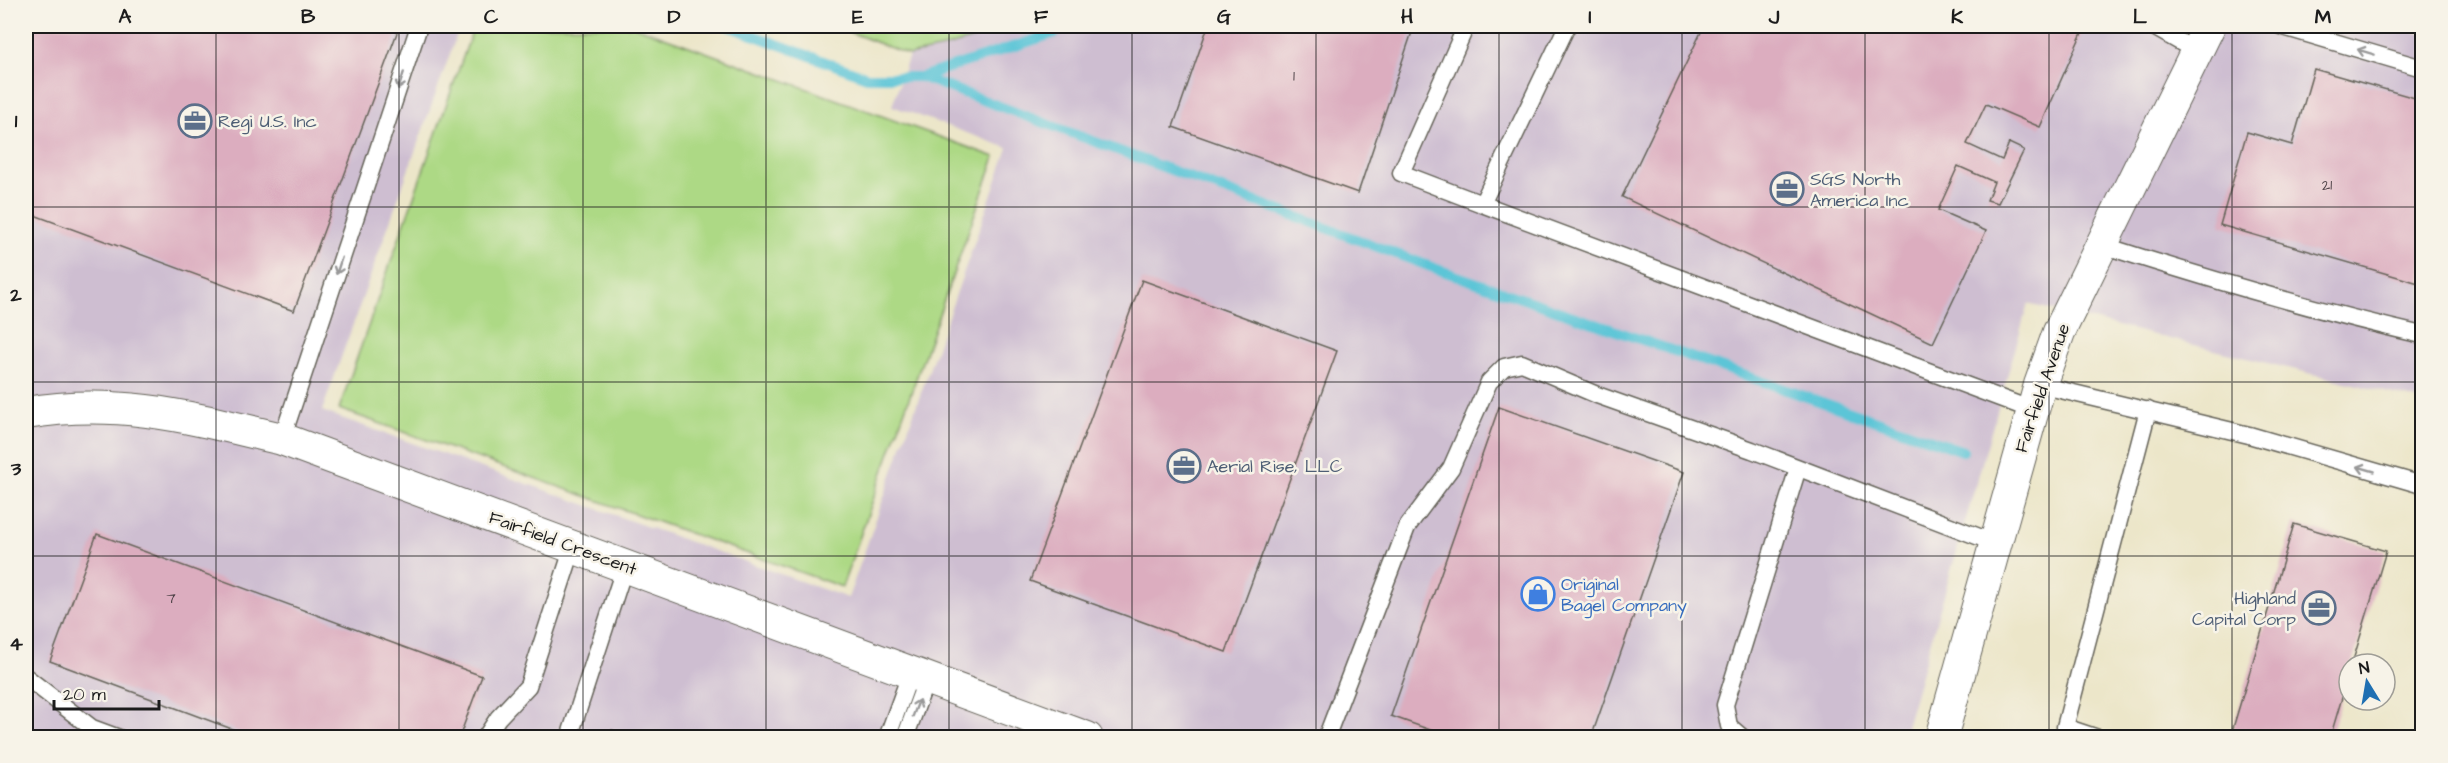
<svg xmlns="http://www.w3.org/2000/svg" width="2448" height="763" font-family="'Architects Daughter',sans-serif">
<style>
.industrial{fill:#cebed1}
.green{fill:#add985;stroke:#647a50;stroke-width:1.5}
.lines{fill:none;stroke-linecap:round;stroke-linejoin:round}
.stream{stroke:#5cc5d7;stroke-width:10}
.building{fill:#dcadbf}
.service-casing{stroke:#656359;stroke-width:19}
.minor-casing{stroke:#656359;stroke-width:34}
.service{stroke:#fff;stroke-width:16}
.minor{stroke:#fff;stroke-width:32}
.oneway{stroke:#999}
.grid{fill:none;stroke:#1c1c1c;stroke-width:1.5;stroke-opacity:0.55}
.labels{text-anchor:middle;stroke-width:5;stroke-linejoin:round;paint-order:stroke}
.number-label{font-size:15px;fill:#4c4045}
.service-label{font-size:18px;fill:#4e5e75;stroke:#f7f3e8;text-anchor:start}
.street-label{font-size:18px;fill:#1c1c1c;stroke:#f7f3e8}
.shop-label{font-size:18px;fill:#366cbe;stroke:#f7f3e8;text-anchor:start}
.neatline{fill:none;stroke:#1c1c1c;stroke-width:2}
.grid-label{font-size:20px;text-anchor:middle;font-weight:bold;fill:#1c1c1c}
</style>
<rect width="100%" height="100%" fill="#f7f3e8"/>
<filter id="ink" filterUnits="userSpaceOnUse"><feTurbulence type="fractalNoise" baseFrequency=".0167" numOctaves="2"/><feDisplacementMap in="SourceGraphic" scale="12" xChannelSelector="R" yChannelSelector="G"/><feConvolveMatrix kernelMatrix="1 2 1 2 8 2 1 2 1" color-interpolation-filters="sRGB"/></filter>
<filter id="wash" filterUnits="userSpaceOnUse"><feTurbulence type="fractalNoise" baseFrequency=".008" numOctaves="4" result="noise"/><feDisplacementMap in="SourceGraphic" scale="24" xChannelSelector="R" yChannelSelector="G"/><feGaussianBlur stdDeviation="1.35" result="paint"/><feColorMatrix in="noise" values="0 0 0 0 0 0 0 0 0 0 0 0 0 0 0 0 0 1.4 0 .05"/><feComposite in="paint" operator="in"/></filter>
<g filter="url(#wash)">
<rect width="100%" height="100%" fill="#ece6c9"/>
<path class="industrial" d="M 26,26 L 460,26 L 322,411 L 848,598 L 1008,148 L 892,106 L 909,55 L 943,48 L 976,38 L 1006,26 L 2386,26 L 2422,34 L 2422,401 L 2028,304 L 1903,737 L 26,737 Z"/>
<path class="green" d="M 474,26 L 634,26 L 995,157 L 842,587 L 339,409 Z
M 834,26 L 1006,26 L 976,38 L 943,48 L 909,55 Z"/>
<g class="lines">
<path class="stream" d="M 728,26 L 867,77 L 921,77 L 1055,33 L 1065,26
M 921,77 L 1434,268 L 1963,451"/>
</g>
<g id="blocks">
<path class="building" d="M 26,26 L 385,26 L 398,30 L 294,311 L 26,212 Z
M 1208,26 L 1414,26 L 1358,193 L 1173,127 Z
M 1704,26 L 2085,26 L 2040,127 L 1986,104 L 1967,144 L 2002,160 L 2009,143 L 2024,150 L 1998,203 L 1987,200 L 1994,182 L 1958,166 L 1938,210 L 1986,231 L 1933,343 L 1622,197 Z
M 2314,69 L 2422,100 L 2422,284 L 2220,225 L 2247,132 L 2292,145 Z
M 1142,280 L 1337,351 L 1226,652 L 1030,581 Z
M 1499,407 L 1684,472 L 1591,738 L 1453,738 L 1391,716 Z
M 2294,524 L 2386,551 L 2352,664 L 2349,664 L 2349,674 L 2330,738 L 2230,738 Z
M 97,534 L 482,676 L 459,738 L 256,738 L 50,661 Z
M 612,730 L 633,737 L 633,738 L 609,738 Z"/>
</g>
</g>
<g filter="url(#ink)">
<use href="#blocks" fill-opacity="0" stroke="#656359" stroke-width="1.5"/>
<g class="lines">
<defs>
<path id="service" d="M 1466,26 L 1401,173 L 1482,204 L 1567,26
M 2152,26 L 2196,51
M 2280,26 L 2422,68
M 1482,204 L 2032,410
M 2102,245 C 2208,279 2314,310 2422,335
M 2040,385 L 2249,435 L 2422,485
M 282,439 L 419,26
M 26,677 L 92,728 L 119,738
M 485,738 L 498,718 L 528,686 L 573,547
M 569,738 L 625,566
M 887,738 L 911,672
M 905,738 L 927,678
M 1326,738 L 1407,527 L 1451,468 L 1489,382 L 1504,367 L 1522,363 L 1597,395 L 1752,450 L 1995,543
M 1743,738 L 1729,726 L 1725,705 L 1798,468
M 2098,738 L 2065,727 L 2148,410"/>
<path id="minor" d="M 26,413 C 118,397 193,418 282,439 L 1087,738
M 1941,738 L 2040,385 L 2059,332 L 2209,26"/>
</defs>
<use href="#service" class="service-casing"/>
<use href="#minor" class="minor-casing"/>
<use href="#service" class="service"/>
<use href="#minor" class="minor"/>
</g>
<defs><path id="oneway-shaft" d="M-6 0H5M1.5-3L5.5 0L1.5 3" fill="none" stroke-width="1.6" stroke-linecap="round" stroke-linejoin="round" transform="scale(1.5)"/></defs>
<g class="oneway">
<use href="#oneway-shaft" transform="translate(2366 52) rotate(-163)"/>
<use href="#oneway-shaft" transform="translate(401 81) rotate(108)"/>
<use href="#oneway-shaft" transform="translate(339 266) rotate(108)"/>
<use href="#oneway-shaft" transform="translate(2366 469) rotate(-164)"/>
<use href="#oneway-shaft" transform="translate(916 708) rotate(-69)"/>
</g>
</g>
<path class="grid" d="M 216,26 L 216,738M 399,26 L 399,738M 583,26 L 583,738M 766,26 L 766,738M 949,26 L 949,738M 1132,26 L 1132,738M 1316,26 L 1316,738M 1499,26 L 1499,738M 1682,26 L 1682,738M 1865,26 L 1865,738M 2049,26 L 2049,738M 2232,26 L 2232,738M 26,207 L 2422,207M 26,382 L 2422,382M 26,556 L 2422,556"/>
<defs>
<symbol id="office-ring" viewBox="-11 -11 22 22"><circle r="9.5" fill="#f7f3e8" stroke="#5c6f8a" stroke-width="1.5"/><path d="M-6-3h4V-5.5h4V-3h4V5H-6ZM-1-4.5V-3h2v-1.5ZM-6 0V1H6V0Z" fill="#5c6f8a"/></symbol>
<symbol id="shop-ring" viewBox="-11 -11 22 22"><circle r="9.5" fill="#f7f3e8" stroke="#3f7fe0" stroke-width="1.5"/><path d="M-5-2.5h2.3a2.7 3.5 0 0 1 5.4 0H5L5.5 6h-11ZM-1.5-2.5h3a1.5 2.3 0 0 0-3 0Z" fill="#3f7fe0"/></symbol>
</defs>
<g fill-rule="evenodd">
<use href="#office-ring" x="176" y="102" width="38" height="38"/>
<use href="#office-ring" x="1768" y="170" width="38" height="38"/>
<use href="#office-ring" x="1165" y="447" width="38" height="38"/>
<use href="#shop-ring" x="1519" y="575" width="38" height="38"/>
<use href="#office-ring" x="2300" y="589" width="38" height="38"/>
</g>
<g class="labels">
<g class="number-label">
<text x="1294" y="81">1</text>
<text x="2327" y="190">21</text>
<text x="171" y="603">7</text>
</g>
<g class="service-label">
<text x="218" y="127">Regi U.S. Inc</text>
<text x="1810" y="185">SGS North<tspan x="1810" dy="21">America Inc</tspan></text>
<text x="1207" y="472">Aerial Rise, LLC</text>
<text x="2296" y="604" text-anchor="end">Highland<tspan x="2296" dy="21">Capital Corp</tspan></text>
</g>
<g class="street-label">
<text transform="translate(2042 388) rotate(-71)" y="6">Fairfield Avenue</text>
<text transform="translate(563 543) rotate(20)" y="6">Fairfield Crescent</text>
</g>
<g class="shop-label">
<text x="1561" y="590">Original<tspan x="1561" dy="21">Bagel Company</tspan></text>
</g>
</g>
<rect width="2448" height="763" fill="none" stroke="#f7f3e8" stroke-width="66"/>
<g transform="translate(2367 682) rotate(349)"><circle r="28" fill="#f7f3e8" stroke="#9f9d96" stroke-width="1.5"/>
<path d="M0-4.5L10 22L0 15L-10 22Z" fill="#1f6fb2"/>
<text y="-9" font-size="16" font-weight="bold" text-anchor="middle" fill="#1c1c1c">N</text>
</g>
<path d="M54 700v9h105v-9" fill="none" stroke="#1c1c1c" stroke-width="3"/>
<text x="63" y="700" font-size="18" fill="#1c1c1c" stroke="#f7f3e8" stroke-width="4.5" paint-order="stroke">20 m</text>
<rect x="33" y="33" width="2382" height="697" class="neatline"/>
<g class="grid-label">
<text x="125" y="23">A</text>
<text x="308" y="23">B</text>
<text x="491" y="23">C</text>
<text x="674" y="23">D</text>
<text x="858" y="23">E</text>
<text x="1041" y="23">F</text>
<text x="1224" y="23">G</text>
<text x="1407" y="23">H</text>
<text x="1590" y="23">I</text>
<text x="1774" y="23">J</text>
<text x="1957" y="23">K</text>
<text x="2140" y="23">L</text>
<text x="2323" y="23">M</text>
<text x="16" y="127">1</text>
<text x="16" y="301">2</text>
<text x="16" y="475">3</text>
<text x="16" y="650">4</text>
</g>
</svg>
